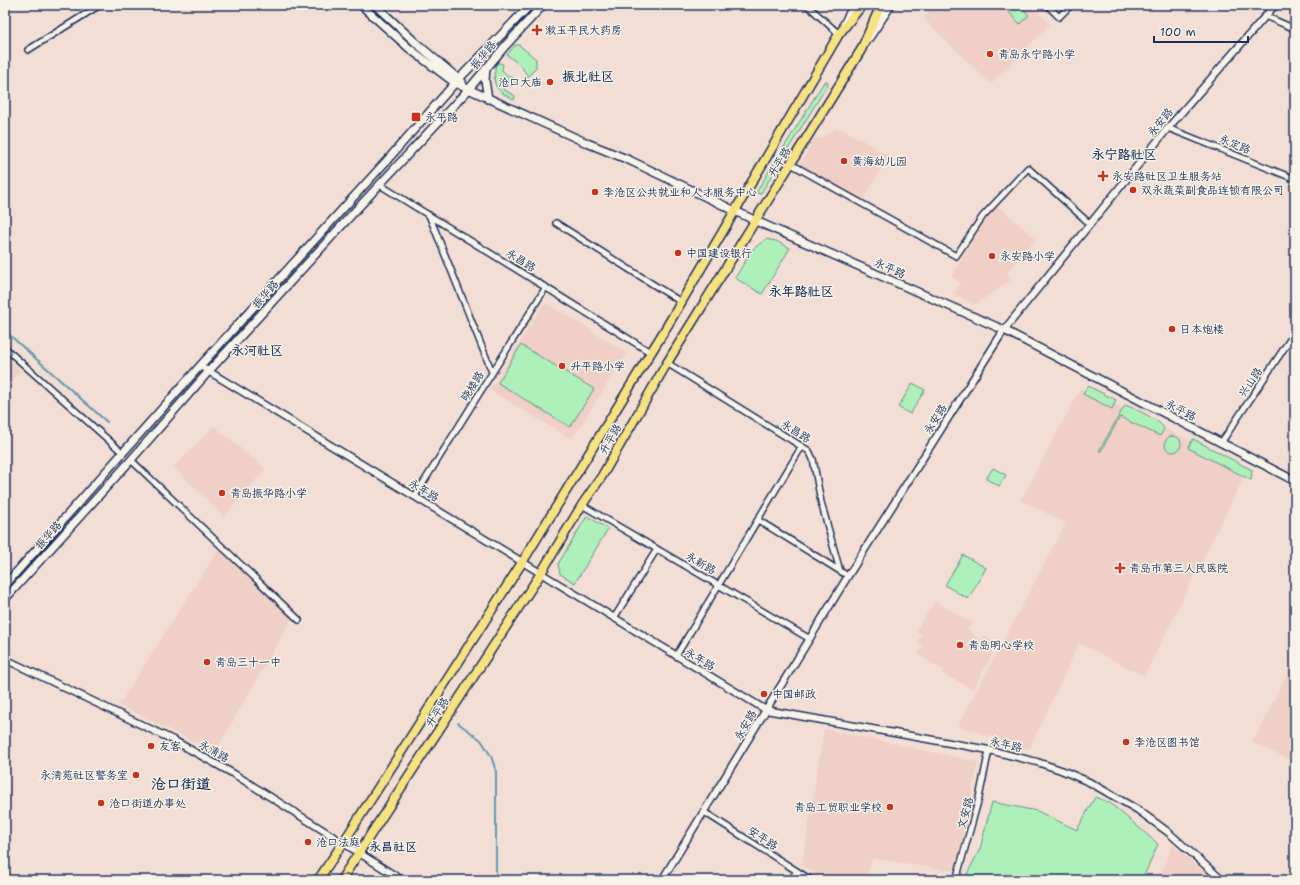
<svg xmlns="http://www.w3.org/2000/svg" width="1300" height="885" font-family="'Shantell Sans','LXGW WenKai TC',sans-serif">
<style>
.built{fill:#efcfc6}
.green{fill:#aef0b9;stroke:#64908c}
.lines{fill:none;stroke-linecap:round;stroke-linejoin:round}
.stream{stroke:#6198b3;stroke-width:2}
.minor-casing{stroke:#1b2f5e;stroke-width:8}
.tertiary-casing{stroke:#1b2f5e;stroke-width:9}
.secondary-casing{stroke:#1b2f5e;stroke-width:10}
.primary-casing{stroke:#1b2f5e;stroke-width:11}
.minor{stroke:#f7f3e8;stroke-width:5}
.tertiary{stroke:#f7f3e8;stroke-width:6}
.secondary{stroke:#f7f3e8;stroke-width:7}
.primary{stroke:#f7e281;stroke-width:8}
.poi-dot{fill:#c8321e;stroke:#f7f3e8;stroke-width:1.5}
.labels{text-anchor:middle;stroke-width:3;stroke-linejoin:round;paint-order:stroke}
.poi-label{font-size:11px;fill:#1b2f5e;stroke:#f7f3e8;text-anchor:start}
.street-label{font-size:11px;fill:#1b2f5e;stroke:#f7f3e8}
.neighbourhood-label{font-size:12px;font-weight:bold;fill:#1b2f5e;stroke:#f7f3e8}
.quarter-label{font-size:13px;font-weight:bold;fill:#1b2f5e;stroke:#f7f3e8}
.district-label{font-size:15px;font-weight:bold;fill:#1b2f5e;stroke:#f7f3e8}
</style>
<rect width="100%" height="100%" fill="#f2ded4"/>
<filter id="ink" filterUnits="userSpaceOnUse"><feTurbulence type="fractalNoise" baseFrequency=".025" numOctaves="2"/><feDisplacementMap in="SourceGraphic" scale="8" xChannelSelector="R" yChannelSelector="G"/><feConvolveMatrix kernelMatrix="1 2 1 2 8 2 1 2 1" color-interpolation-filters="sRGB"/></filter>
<g filter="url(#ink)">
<path class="built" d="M 934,5 L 1031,5 L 1050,24 L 991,84 L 926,21 L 924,15 Z
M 838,128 L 844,130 L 889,156 L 862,201 L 799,166 L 815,138 L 820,139 L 835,129 Z
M 997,205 L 1036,239 L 1007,273 L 1011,280 L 975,305 L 954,294 L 961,283 L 952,277 L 979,225 Z
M 548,304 L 627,353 L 572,439 L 490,390 L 543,305 Z
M 5,356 L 21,371 L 5,386 Z
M 1081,388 L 1248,469 L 1144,676 L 1079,643 L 1029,749 L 958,726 L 1066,523 L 1021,500 Z
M 214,426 L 265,469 L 224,517 L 174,467 Z
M 220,547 L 292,618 L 215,752 L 119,705 Z
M 935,601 L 973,624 L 967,629 L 980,640 L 984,635 L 998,645 L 973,689 L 943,674 L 944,670 L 931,663 L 918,654 L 923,646 L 917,642 L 922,636 L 916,631 Z
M 1295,658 L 1295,763 L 1253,742 Z
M 824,729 L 978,762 L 960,853 L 952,871 L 872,858 L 866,880 L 826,880 L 802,865 Z
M 1173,845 L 1212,880 L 1158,880 Z"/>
<path class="green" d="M 1008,5 L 1019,5 L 1029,15 L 1020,24 L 1005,8 Z
M 515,45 L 519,45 L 536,59 L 536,67 L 528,77 L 522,67 L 507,55 Z
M 499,63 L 503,64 L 502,70 C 508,78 511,75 517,81 L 516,83 L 509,80 L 503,89 L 515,96 L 514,100 C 494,89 492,86 496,64 Z
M 827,81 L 828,84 L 761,193 L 758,194 L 757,191 L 824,82 Z
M 766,239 L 776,241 L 790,248 L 762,294 L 735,278 L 752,250 Z
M 521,345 L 594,389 L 570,427 L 498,383 Z
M 913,383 L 925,390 L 910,414 L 898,407 Z
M 1088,386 L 1116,400 L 1112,409 L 1083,394 Z
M 1125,405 C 1134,408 1162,421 1164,429 L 1160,436 L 1120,417 L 1101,451 L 1099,451 Z
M1165 444a8 8 0 1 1 16 0a8 8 0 1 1-16 0Z
M 1193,439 L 1252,470 L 1251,480 L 1188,448 Z
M 993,468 L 1006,475 L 999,486 L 986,479 Z
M 587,516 L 608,529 L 575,583 L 560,574 L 558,564 Z
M 963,555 L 986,568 L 968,599 L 945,585 Z
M 1095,797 L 1110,803 L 1158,844 L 1142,880 L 964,880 L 980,849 L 992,802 L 1037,811 L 1077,830 Z"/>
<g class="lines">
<path class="stream" d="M 5,331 L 107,422
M 458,723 L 481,740 L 491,756 L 496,771 L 496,880"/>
<defs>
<path id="minor" d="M 807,5 L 839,34
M 1047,5 L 1059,17 L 1071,5
M 1266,5 L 1271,9 L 1278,5
M 1265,16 L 1295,29
M 28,50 L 100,5
M 1168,128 L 1295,179
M 791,164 L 956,256 L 983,216 L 1028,168 L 1089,223
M 380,185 L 650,352
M 429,215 L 492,372
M 556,223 L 681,302
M 5,348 L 123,453
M 667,363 L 809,451 L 813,459 L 821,502 L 840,571
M 1221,443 L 1295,332
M 131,460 L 299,620
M 415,496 L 546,287
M 582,505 L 810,639
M 758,520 L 848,576
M 614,618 L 657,549
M 676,656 L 802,446
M 704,812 L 811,880
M 791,880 L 797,871
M 956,880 L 979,798 L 989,750"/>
<path id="tertiary" d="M 200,366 L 766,710 L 989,750 L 1037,762 L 1061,770 L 1089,782 L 1138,810 L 1168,832 L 1222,880
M 5,659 L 173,740 L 234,774 L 402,880
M 662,880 L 848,576 L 1004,330 L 1168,128 L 1275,5"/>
<path id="secondary" d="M 361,5 L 410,49 L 455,83 L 587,143 L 629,160 L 756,221 L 1004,330 L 1295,481
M 375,5 L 415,42 L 462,82
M 844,24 L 854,5
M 869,38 L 891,5
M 486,68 L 485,80 L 488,99
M 5,585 L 200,366 L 389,158 L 455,83 L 530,5
M 5,599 L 131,460 L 209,371 L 355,211 L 468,90 L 506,45 L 543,5"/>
<path id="primary" d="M 318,880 L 343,843 L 523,561 L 666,328 L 839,34 L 862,5
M 341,880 L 541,573 L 582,505 L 602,476 L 667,363 L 861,50 L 881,5"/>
</defs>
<use href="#minor" class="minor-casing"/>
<use href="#tertiary" class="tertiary-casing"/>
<use href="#secondary" class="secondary-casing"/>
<use href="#primary" class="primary-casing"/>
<use href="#minor" class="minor"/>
<use href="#tertiary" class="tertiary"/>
<use href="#secondary" class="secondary"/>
<use href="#primary" class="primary"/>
</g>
</g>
<g class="poi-dot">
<path d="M535 24h4v4h4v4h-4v4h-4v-4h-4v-4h4z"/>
<circle cx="990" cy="54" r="4"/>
<circle cx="550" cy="82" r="4"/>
<rect x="411" y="112" width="10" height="10" rx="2"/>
<circle cx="844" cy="161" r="4"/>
<path d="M1101 170h4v4h4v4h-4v4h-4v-4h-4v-4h4z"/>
<circle cx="1133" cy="190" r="4"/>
<circle cx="595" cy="192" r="4"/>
<circle cx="678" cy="253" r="4"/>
<circle cx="992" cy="256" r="4"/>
<circle cx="1172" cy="329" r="4"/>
<circle cx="562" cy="366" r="4"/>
<circle cx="222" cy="493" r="4"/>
<path d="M1118 562h4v4h4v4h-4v4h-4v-4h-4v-4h4z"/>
<circle cx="960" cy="645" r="4"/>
<circle cx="207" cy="662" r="4"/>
<circle cx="764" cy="694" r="4"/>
<circle cx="1126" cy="742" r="4"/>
<circle cx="151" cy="746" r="4"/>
<circle cx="136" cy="775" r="4"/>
<circle cx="101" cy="803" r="4"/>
<circle cx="890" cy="807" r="4"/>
<circle cx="308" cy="842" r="4"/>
</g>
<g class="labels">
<g class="poi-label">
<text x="545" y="34">漱玉平民大药房</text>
<text x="998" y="58">青岛永宁路小学</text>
<text x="542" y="86" text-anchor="end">沧口大庙</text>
<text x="425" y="121">永平路</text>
<text x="852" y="165">黄海幼儿园</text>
<text x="1112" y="180">永安路社区卫生服务站</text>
<text x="1141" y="194">双永蔬菜副食品连锁有限公司</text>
<text x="603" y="196">李沧区公共就业和人才服务中心</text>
<text x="686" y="257">中国建设银行</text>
<text x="1000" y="260">永安路小学</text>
<text x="1180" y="333">日本炮楼</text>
<text x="570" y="370">升平路小学</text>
<text x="230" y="497">青岛振华路小学</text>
<text x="1129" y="572">青岛市第三人民医院</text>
<text x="968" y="649">青岛明心学校</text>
<text x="215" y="666">青岛三十一中</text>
<text x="772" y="698">中国邮政</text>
<text x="1134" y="746">李沧区图书馆</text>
<text x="159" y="750">友客</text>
<text x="128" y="779" text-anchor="end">永清苑社区警务室</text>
<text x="109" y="807">沧口街道办事处</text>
<text x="882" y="811" text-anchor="end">青岛工贸职业学校</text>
<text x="316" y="846">沧口法庭</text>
</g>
<g class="street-label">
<text transform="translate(483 55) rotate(-50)" y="4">振华路</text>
<text transform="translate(1160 122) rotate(-50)" y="4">永安路</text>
<text transform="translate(1235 144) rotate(22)" y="4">永定路</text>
<text transform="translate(779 162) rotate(-58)" y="4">升平路</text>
<text transform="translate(521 260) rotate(32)" y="4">永昌路</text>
<text transform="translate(890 268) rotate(24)" y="4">永平路</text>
<text transform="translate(265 294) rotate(-48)" y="4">振华路</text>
<text transform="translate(1250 382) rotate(-56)" y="4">兴山路</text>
<text transform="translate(472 386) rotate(-58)" y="4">晓楼路</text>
<text transform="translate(1181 410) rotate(27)" y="4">永平路</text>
<text transform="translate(935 419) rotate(-58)" y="4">永安路</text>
<text transform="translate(796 431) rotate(32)" y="4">永昌路</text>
<text transform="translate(610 439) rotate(-60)" y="4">升平路</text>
<text transform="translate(424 490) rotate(31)" y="4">永年路</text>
<text transform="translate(48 535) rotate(-48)" y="4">振华路</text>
<text transform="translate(701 563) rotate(30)" y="4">永新路</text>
<text transform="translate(700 659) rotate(31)" y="4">永年路</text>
<text transform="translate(437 712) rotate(-57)" y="4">升平路</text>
<text transform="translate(745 725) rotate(-59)" y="4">永安路</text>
<text transform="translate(1006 744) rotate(13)" y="4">永年路</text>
<text transform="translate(214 751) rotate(29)" y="4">永清路</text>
<text transform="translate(965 813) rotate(-75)" y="4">文安路</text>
<text transform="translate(763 838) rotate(33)" y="4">安平路</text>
</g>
<g class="neighbourhood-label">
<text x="393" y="851">永昌社区</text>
</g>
<g class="quarter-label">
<text x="588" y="81">振北社区</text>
<text x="1124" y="159">永宁路社区</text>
<text x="801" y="296">永年路社区</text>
<text x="257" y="355">永河社区</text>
</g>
<g class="district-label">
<text x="181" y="789">沧口街道</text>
</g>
</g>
<rect width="1300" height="885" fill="none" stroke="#f7f3e8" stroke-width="20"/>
<rect x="10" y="10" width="1280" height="865" fill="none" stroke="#1b2f5e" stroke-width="1.5" filter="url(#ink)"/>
<path d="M1154 36v6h94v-6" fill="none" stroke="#1b2f5e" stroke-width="2"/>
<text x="1160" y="36" font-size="12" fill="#1b2f5e" stroke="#f7f3e8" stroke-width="3" paint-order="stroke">100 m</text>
</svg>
